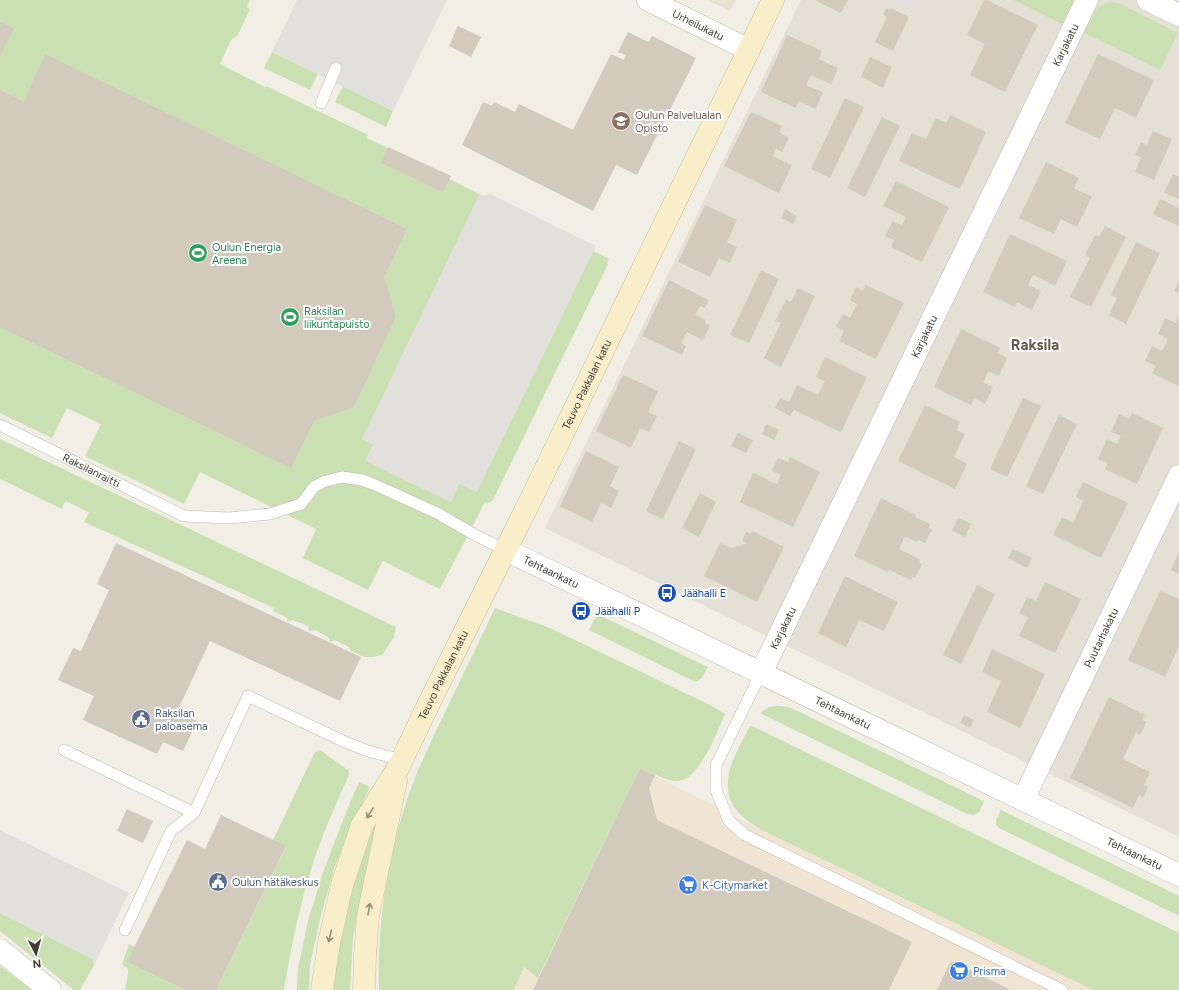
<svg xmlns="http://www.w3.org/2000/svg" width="1179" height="990" font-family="Figtree,sans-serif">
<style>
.residential{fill:#e4e0d5}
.commercial{fill:#f0e5d3}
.education{fill:#e8e3d1}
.green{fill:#cae0b3}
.parking{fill:#e2e0dd}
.building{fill:#d1cabd}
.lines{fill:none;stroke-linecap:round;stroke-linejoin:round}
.lane-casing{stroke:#beb8ad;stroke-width:12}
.street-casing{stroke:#beb8ad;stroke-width:23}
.secondary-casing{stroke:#cbc19a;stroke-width:23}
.lane{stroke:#fff;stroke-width:11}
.street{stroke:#fff;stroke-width:22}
.secondary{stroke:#f8eec9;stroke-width:22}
.oneway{stroke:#948d78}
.labels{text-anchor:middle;stroke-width:4;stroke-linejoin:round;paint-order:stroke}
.street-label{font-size:11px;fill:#423e36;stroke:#fff}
.education-label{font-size:11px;fill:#785e54;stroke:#fff;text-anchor:start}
.leisure-label{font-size:11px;fill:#27864d;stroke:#fff;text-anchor:start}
.transit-label{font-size:11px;fill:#164399;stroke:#fff;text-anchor:start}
.service-label{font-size:11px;fill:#4e5e75;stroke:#fff;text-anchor:start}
.shop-label{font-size:11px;fill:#366cbe;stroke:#fff;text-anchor:start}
.district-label{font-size:15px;font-weight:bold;fill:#645c4f;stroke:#fff}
</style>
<rect width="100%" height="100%" fill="#f1eee6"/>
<path class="residential" d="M 801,0 L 1179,0 L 1179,837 L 545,528 Z"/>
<path class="commercial" d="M 640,768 L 760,829 L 1093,990 L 514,990 L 524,967 L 539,977 Z"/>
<path class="education" d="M 707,0 L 736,0 L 730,11 Z"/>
<path class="green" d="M 0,0 L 250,0 L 247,7 L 250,9 L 238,35 L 231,40 L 220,64 L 265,87 L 266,86 L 368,135 L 367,138 L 609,259 L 607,263 L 608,264 L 493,500 L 488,503 L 485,502 L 440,589 L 383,561 L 368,590 L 303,558 L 316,529 L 200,472 L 184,504 L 85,456 L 101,424 L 67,408 L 52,438 L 0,413 Z
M 1014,0 L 1073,0 L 1073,2 L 1062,24 Z
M 1108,2 L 1119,3 L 1178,33 L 1160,70 L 1084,33 L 1097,8 Z
M 272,52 L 318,74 L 310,90 L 264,68 Z
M 343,86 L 393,111 L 386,127 L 335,102 Z
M 0,439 L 396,627 L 394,637 L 383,654 L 374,657 L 364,657 L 351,651 L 349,647 L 335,640 L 330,642 L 328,637 L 315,630 L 309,631 L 308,626 L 293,620 L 288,621 L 286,617 L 273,611 L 274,608 L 84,522 L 89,512 L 65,501 L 62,509 L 0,479 Z
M 495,608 L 550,628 L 712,706 L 725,714 C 717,732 698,785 674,781 C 662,779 651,772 640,768 L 538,978 L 524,967 L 514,990 L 379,990 C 377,918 389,845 415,778 C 421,762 429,747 436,731 C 455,690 476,649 495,608 Z
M 597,614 L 708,667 L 701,679 L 695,682 L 589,630 Z
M 776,706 L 789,707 L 984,801 L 979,812 L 974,815 L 967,814 L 760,713 L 769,707 Z
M 750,726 L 752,726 L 1179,933 L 1179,990 L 1093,990 L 760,829 C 753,824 744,819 738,812 C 715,785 736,753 750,726 Z
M 320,750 L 348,770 L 349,772 L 349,775 C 334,809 318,843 308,880 C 297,916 290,953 284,990 L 216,990 L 286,847 L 273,840 L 315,752 Z
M 359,782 L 370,787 L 352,824 L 335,866 L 321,915 L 310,965 L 309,990 L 297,990 L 298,968 L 308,921 L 323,872 L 347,810 Z
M 1001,810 L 1179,896 L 1179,916 L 999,828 L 996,825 L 996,819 Z
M 377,818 L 353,937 L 350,990 L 334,990 C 336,932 357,872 377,818 Z
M 0,913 L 93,959 L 94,965 L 80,990 L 74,990 L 0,931 Z
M 129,944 L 135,947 L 127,962 L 185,990 L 125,990 L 128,974 L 128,969 L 122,964 Z
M 0,966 L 32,990 L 0,990 Z"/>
<path class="parking" d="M 297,0 L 447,0 L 393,111 L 272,52 Z
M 885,0 L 917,0 L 911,12 Z
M 490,194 L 596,246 L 477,492 L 459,484 L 451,502 L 365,461 L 373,445 L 362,439 L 478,197 Z
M 0,830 L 129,893 L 94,965 L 93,959 L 0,913 Z"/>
<path class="building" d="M 815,0 L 848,0 L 841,13 Z
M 984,0 L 987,0 L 1038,25 L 1005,92 L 970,75 L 985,44 L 967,35 Z
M 886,8 L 890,10 L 891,8 L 909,17 L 893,51 L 875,42 L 887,17 L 883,15 Z
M 0,22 L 14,28 L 0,56 Z
M 458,26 L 481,37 L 471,57 L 449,46 Z
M 628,32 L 648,42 L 652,36 L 696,58 L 637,175 L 616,165 L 593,211 L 462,145 L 483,102 L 492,106 L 494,102 L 515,112 L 519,104 L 573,130 L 611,54 L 624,60 L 626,55 L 618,52 Z
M 787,35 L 822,51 L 819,59 L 838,68 L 831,84 L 811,75 L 806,85 L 823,92 L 816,109 L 799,101 L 795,108 L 761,92 Z
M 45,54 L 407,229 L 384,277 L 396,316 L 354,407 L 314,421 L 291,468 L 0,327 L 0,90 L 24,102 Z
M 1098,54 L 1154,80 L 1136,118 L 1115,108 L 1100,139 L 1065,123 Z
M 870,57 L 892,67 L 883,88 L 861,77 Z
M 845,98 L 864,107 L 830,178 L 811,169 Z
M 751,112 L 782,126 L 779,132 L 789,138 L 782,152 L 776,149 L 773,156 L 792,165 L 779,193 L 724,166 Z
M 950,115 L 986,132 L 960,189 L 899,161 L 912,133 L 926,139 L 936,118 L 946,123 Z
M 882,117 L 900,126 L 865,197 L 847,188 Z
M 1153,131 L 1172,139 L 1154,180 L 1135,172 L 1141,157 L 1135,155 L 1141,142 L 1147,145 Z
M 388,147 L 451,176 L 443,192 L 381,163 Z
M 1046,162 L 1079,178 L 1074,188 L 1092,197 L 1077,227 L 1061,219 L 1054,234 L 1019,218 Z
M 1173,174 L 1179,177 L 1179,199 L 1164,193 Z
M 896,181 L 949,207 L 922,262 L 891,247 L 894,240 L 885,236 L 893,221 L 902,225 L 906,217 L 883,206 Z
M 1160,199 L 1179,208 L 1179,226 L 1153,214 Z
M 705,205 L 737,220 L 727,242 L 737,247 L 730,263 L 719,258 L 710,277 L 678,262 Z
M 785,209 L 797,216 L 793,224 L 781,218 Z
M 1105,226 L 1126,237 L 1091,307 L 1070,297 L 1090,258 L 1085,255 L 1095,235 L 1099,237 Z
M 1010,234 L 1067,261 L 1055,286 L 1033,275 L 1028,285 L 1041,291 L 1032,310 L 1017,302 L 1015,307 L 983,292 Z
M 1136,242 L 1160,253 L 1126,324 L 1109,315 L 1117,298 L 1111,295 Z
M 761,270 L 779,279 L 749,343 L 730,335 Z
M 669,280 L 709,300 L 705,308 L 700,306 L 695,315 L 706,320 L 705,323 L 710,325 L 703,340 L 687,332 L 681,343 L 686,346 L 682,355 L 642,336 Z
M 1179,282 L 1179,293 L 1174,291 Z
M 866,285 L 904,303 L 876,359 L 839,341 L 844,331 L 836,327 L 843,314 L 850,318 L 857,304 L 850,300 L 856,287 L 863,291 Z
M 798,288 L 815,296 L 781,367 L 764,358 L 781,323 L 775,321 L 786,300 L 791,302 Z
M 1179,316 L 1179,386 L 1152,373 L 1156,366 L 1145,361 L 1152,346 L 1162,351 L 1168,339 L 1158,334 L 1165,318 L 1176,323 Z
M 961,329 L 1000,348 L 997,353 L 1007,358 L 999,376 L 988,371 L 985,379 L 983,382 L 993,387 L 985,404 L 974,398 L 971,405 L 934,387 Z
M 825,357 L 867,377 L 841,432 L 794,410 L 790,416 L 775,408 L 780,398 L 789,402 L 797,385 L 818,395 L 825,381 L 816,377 Z
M 623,375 L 658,391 L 648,412 L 657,416 L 649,432 L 640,428 L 631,448 L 596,431 Z
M 1023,398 L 1041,406 L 1007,477 L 990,469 Z
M 925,405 L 960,422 L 957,430 L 965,434 L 954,457 L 967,464 L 955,489 L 898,461 Z
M 1132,413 L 1163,428 L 1137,484 L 1105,469 L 1108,463 L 1098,459 L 1107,439 L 1117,444 L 1121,436 L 1111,432 L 1119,414 L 1129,419 Z
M 1059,415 L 1077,424 L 1043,494 L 1026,486 Z
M 766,424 L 779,430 L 774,440 L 762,434 Z
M 738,433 L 753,440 L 746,453 L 731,446 Z
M 679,441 L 696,449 L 663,519 L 646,511 Z
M 586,451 L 619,467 L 610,486 L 619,491 L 615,499 L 611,508 L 601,503 L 592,522 L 560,506 Z
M 790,457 L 820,472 L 793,527 L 740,502 L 753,473 L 777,484 L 781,475 L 772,471 L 776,462 L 778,458 L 788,462 Z
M 1083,482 L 1128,503 L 1101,558 L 1053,535 L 1062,517 L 1073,523 L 1083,501 L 1076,497 Z
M 700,493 L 716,502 L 699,537 L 682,528 Z
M 881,498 L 916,515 L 915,517 L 930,524 L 929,528 L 932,529 L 925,543 L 918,540 L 917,542 L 905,536 L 899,549 L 921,560 L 919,562 L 922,564 L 915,578 L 913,577 L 911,580 L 889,570 L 888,572 L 854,556 Z
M 958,518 L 971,524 L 965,537 L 952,530 Z
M 752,531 L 784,547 L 757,602 L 704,576 L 720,543 L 731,548 L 739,546 L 747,543 L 742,541 L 746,532 L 751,534 Z
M 116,543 L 361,657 L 340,701 L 210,641 L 177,712 L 197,721 L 183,751 L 163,742 L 157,754 L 83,720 L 94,696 L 58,680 L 73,648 L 81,651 L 109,590 L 97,584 Z
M 1013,549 L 1032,558 L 1027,568 L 1008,558 Z
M 1179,552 L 1179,574 L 1171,570 Z
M 845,576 L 898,602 L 884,631 L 859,620 L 846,647 L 818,633 Z
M 1045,582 L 1081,599 L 1055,653 L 1019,636 L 1028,617 L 1019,613 L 1027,597 L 1036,601 Z
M 977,585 L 995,594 L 961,664 L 943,655 Z
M 1160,591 L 1179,599 L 1179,646 L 1165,677 L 1128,660 Z
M 992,649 L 1045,674 L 1020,728 L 987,712 L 1001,681 L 982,672 Z
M 1109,697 L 1145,715 L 1142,720 L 1146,722 L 1143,730 L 1140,735 L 1136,732 L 1123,759 L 1150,772 L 1144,785 L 1148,787 L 1145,794 L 1143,798 L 1139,795 L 1133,808 L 1070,778 Z
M 964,715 L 974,720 L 970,728 L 960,723 Z
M 640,768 L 655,775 L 649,788 L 657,820 L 912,942 L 889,990 L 533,990 Z
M 127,809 L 153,821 L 143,843 L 117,831 Z
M 221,815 L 286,846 L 216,990 L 185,990 L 127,962 L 187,840 L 205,849 Z
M 951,961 L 1011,990 L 937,990 Z"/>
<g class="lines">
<defs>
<g id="lane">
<path d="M 321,103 L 336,68"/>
<path id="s1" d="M 0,425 L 184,516 L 229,518 L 270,514 L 301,504 L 314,487 L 323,482 L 342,477 L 362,480 L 373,484 L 437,513 L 475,535 L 506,550"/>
<path d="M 761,673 L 716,765 L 716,790 L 729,821 L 745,835 L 1062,990"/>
<path d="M 64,750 L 194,813"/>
<path d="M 125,930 L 171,831 L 194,813 L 248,696 L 345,742 L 368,751 L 402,760"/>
</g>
<g id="street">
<path id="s2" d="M 648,0 L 749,50"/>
<path d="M 1148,0 L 1179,15"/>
<path id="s3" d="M 506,550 L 1179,875"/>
<path id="s4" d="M 761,673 L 1087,0"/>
<path id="s5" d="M 1023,800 L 1179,476"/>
<path d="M 0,950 L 50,990"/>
</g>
<g id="secondary">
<path id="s6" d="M 322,990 L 329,943 L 342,885 L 362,825 L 398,768 L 432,697 L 532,497 L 773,0"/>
<path d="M 364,990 L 365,955 L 368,916 L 396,781"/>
</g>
</defs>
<use href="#lane" class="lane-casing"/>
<use href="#street" class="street-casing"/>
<use href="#secondary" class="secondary-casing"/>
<use href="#lane" class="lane"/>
<use href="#street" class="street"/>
<use href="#secondary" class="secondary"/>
</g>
<defs><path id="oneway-shaft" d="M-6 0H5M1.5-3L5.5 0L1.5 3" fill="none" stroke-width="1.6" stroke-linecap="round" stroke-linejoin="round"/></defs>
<g class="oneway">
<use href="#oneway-shaft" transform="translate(370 813) rotate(122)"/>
<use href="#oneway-shaft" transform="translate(369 909) rotate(-80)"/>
<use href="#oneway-shaft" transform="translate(330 936) rotate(103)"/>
</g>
<defs>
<symbol id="school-disc" viewBox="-11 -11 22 22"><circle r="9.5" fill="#8d6e63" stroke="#fff"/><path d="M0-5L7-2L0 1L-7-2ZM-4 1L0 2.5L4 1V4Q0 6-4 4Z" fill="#fff"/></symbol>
<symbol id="stadium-disc" viewBox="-11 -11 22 22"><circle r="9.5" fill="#2e9e5b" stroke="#fff"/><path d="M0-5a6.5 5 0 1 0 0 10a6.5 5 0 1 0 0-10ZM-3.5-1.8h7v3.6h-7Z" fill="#fff"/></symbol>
<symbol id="bus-disc" viewBox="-11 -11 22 22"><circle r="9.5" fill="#1a4fb4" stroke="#fff"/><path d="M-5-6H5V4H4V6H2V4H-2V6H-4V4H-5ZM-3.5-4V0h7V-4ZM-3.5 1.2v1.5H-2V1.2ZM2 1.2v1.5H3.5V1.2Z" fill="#fff"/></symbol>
<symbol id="civic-disc" viewBox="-11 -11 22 22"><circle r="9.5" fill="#5c6f8a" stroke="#fff"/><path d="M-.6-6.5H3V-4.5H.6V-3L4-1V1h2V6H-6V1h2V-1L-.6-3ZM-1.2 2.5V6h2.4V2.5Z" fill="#fff"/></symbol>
<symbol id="supermarket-disc" viewBox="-11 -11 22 22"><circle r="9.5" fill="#3f7fe0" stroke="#fff"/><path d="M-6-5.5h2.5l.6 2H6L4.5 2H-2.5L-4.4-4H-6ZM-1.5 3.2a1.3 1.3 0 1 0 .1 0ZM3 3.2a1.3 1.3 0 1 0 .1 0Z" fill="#fff"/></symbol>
</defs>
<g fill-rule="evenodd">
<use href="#school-disc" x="610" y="110" width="22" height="22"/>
<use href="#stadium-disc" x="187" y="242" width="22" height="22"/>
<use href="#stadium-disc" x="279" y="306" width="22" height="22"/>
<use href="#bus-disc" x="656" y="582" width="22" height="22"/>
<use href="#bus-disc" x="570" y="600" width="22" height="22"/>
<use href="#civic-disc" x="130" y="708" width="22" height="22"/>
<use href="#civic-disc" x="207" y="871" width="22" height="22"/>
<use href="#supermarket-disc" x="677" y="874" width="22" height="22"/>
<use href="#supermarket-disc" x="948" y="960" width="22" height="22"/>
</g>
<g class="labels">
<g class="street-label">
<text dy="4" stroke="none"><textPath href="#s2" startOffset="56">Urheilukatu</textPath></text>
<text dy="4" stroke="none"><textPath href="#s4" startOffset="698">Karjakatu</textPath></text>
<text dy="4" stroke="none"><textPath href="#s4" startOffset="374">Karjakatu</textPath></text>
<text dy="4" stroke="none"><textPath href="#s6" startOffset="665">Teuvo Pakkalan katu</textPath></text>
<text dy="4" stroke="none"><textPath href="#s1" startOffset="102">Raksilanraitti</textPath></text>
<text dy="4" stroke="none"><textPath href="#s3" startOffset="50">Tehtaankatu</textPath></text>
<text dy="4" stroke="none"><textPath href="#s4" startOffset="50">Karjakatu</textPath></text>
<text dy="4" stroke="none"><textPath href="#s5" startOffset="180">Puutarhakatu</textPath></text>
<text dy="4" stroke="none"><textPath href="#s6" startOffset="341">Teuvo Pakkalan katu</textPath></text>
<text dy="4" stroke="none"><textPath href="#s3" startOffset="374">Tehtaankatu</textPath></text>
<text dy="4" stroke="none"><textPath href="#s3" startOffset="698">Tehtaankatu</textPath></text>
</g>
<g class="education-label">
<text x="635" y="119">Oulun Palvelualan<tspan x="635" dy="13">Opisto</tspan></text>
</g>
<g class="leisure-label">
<text x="212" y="251">Oulun Energia<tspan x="212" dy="13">Areena</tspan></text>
<text x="304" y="315">Raksilan<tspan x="304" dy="13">liikuntapuisto</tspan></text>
</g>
<g class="transit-label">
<text x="681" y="597">Jäähalli E</text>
<text x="595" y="615">Jäähalli P</text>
</g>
<g class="service-label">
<text x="155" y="717">Raksilan<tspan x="155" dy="13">paloasema</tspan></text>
<text x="232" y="886">Oulun hätäkeskus</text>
</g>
<g class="shop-label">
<text x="702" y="889">K-Citymarket</text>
<text x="973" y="975">Prisma</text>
</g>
<g class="district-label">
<text x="1035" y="350">Raksila</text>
</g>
</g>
<g transform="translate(36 954) rotate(174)" stroke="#ffffff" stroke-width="3" paint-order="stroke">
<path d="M0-3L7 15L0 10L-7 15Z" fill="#423e36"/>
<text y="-6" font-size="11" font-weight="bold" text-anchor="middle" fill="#423e36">N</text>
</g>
</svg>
